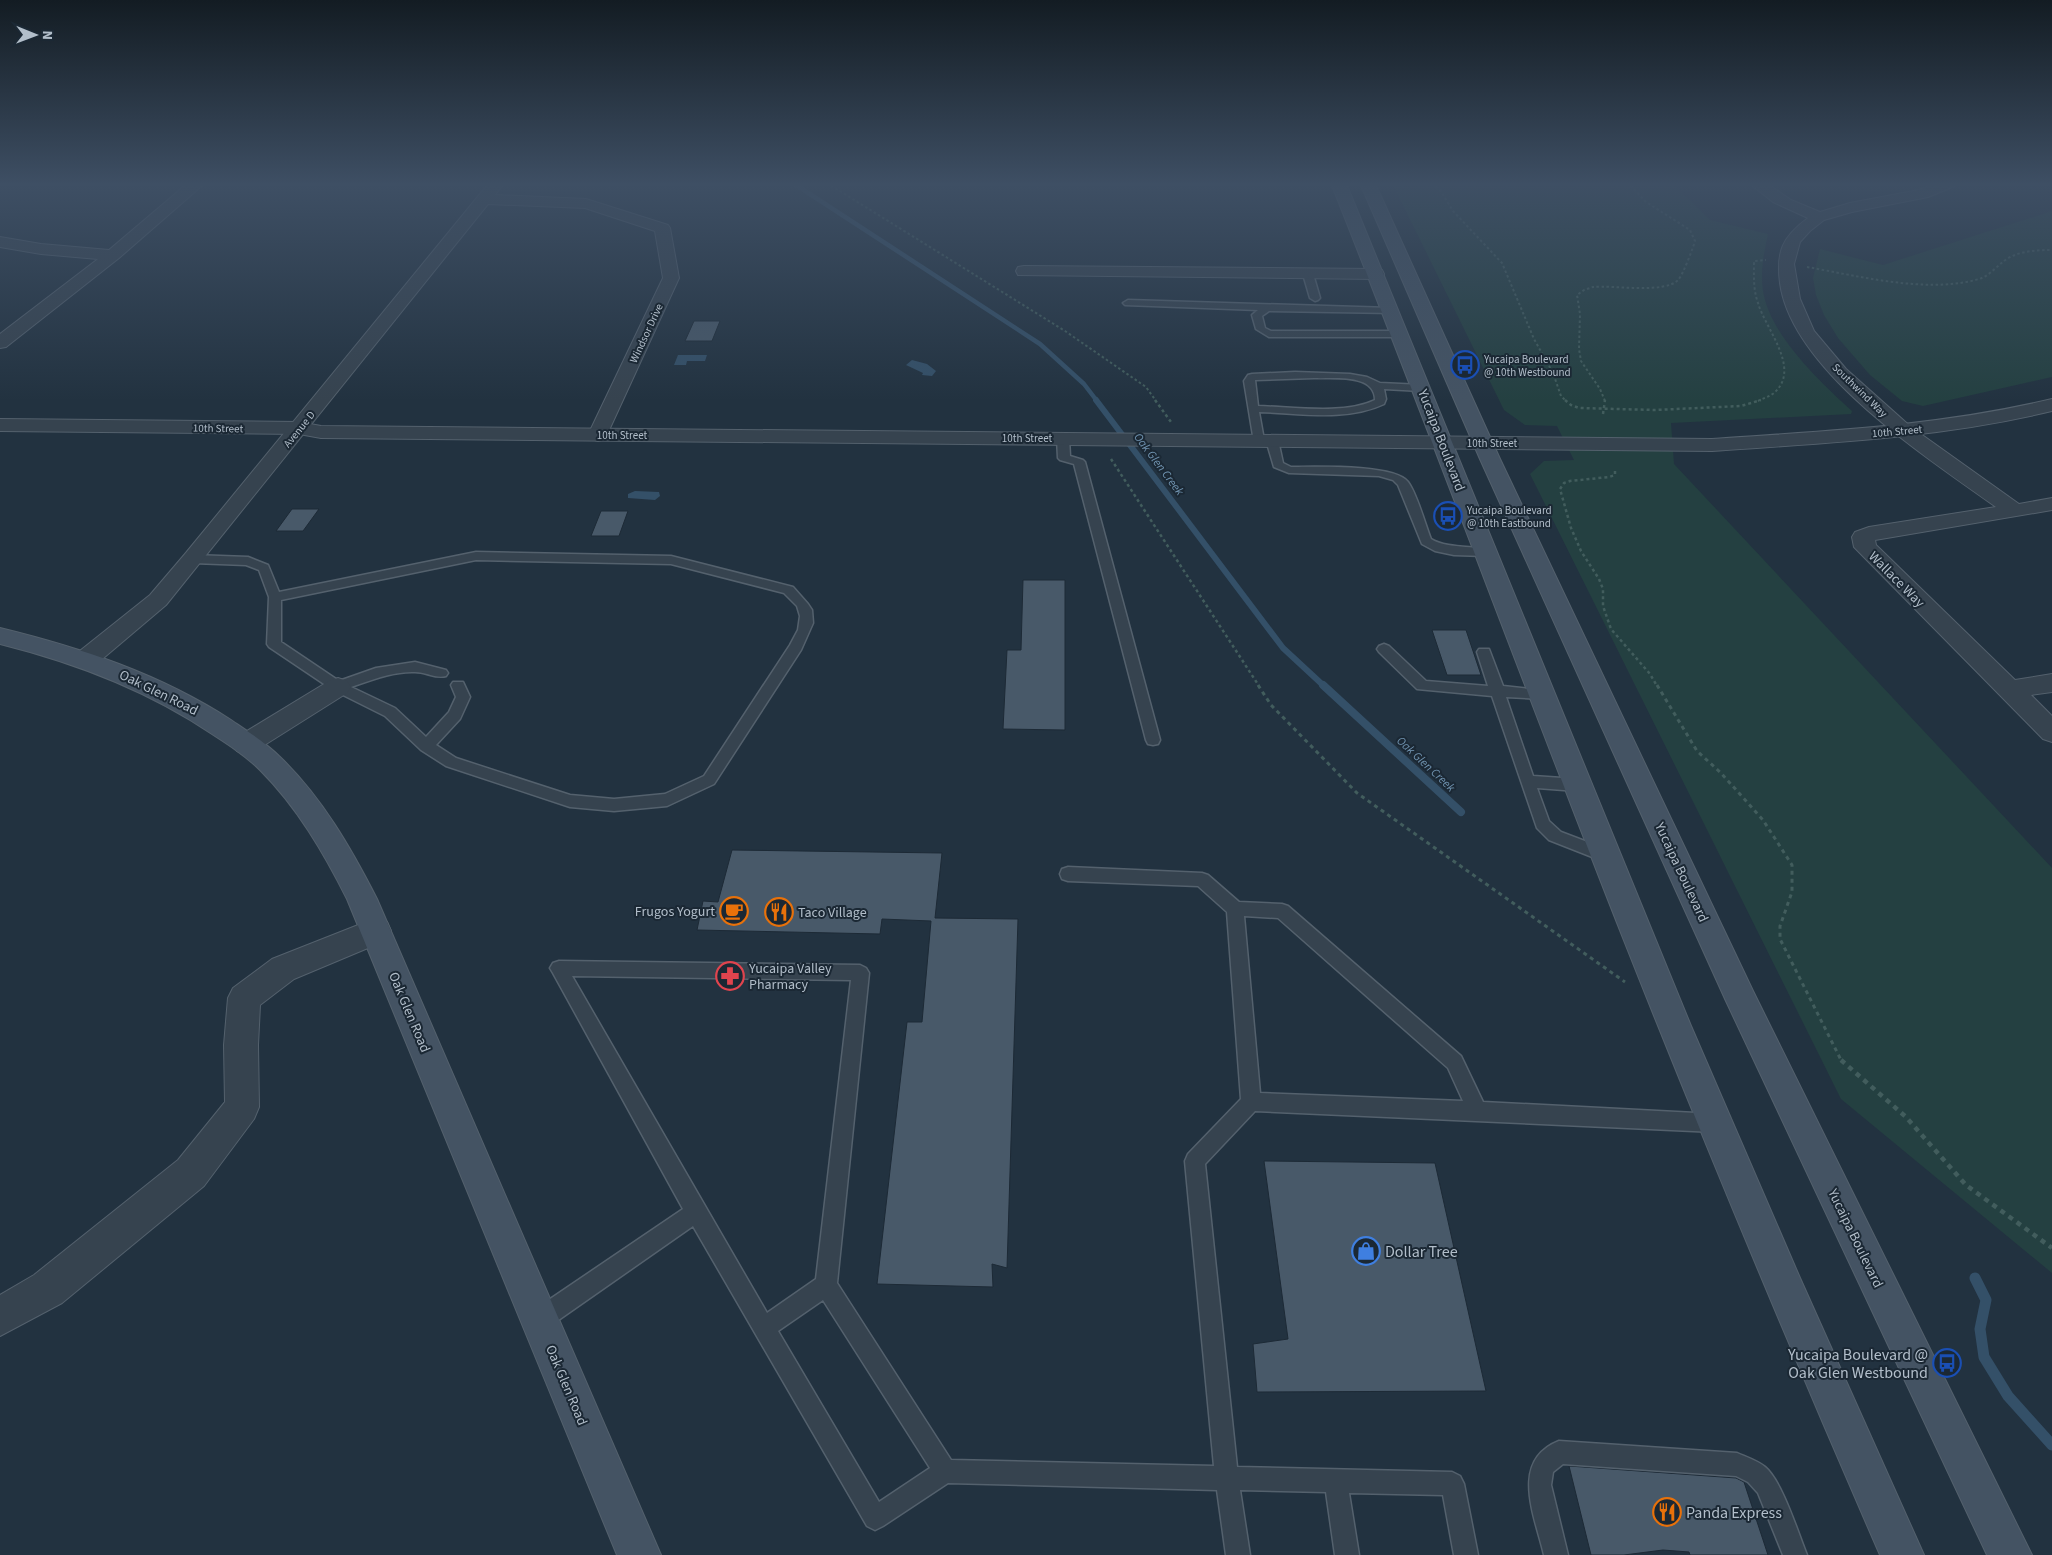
<svg xmlns="http://www.w3.org/2000/svg" width="2052" height="1555" font-family="'Source Sans 3',sans-serif">
<style>
.green{fill:#244041}
.water{fill:#345068}
.lines{fill:none;stroke-linecap:round;stroke-linejoin:round}
.stream-far3{stroke:#345068;stroke-width:4.5}
.stream-far2{stroke:#345068;stroke-width:6}
.stream-far1{stroke:#345068;stroke-width:8}
.stream{stroke:#345068;stroke-width:11}
.building{fill:#485969;stroke:#1d2a36}
.service-casing{stroke:#54616d;stroke-width:3}
.minor-casing{stroke:#54616d;stroke-width:2}
.tertiary-casing{stroke:#54616d;stroke-width:2}
.secondary-casing{stroke:#54616d;stroke-width:2}
.path-far3{stroke:#425d5d;stroke-width:2;stroke-dasharray:2.5 2.5;stroke-linecap:butt}
.path-far2{stroke:#425d5d;stroke-width:2.5;stroke-dasharray:3 3;stroke-linecap:butt}
.path-far1{stroke:#425d5d;stroke-width:3;stroke-dasharray:4 4;stroke-linecap:butt}
.path{stroke:#425d5d;stroke-width:4.5;stroke-dasharray:5 5;stroke-linecap:butt}
.service{fill:#36434f;fill-rule:evenodd}
.minor{fill:#36434f;fill-rule:evenodd}
.tertiary{fill:#36434f;fill-rule:evenodd}
.secondary{fill:#445363;fill-rule:evenodd}
.labels{text-anchor:middle;stroke-width:4;stroke-linejoin:round;paint-order:stroke}
.far-street-label{font-size:11px;fill:#b2beca;stroke:#1b2834}
.far-poi-label{font-size:11px;fill:#b2beca;stroke:#1b2834;text-anchor:start}
.far-water-label{font-size:12px;font-style:italic;fill:#7093b0;stroke:#1b2834}
.street-label{font-size:14px;fill:#b2beca;stroke:#1b2834}
.poi-label{font-size:14px;fill:#b2beca;stroke:#1b2834;text-anchor:start}
.near-poi-label{font-size:16px;fill:#b2beca;stroke:#1b2834;text-anchor:start}
</style>
<rect width="100%" height="100%" fill="#223240"/>
<path class="green" d="M 1392,183 L 1672,183 L 1710,220 L 1768,234 C 1764,253 1760,271 1763,291 C 1770,335 1820,382 1852,411 L 1851,414 L 1671,423 L 1674,464 L 2052,868 L 2052,1273 L 1841,1099 L 1530,474 L 1544,461 L 1574,460 L 1557,426 L 1525,425 L 1504,410 Z
M 2052,211 L 2052,377 L 1923,406 L 1902,401 L 1870,375 L 1838,338 L 1824,315 L 1816,295 L 1813,278 L 1820,249 L 1883,265 Z"/>
<path class="water" d="M 678,355 L 707,355 L 705,361 L 687,361 L 686,365 L 674,365 Z
M 912,360 L 927,364 L 936,371 L 932,376 L 922,375 L 923,373 L 906,365 Z
M 635,491 L 659,492 L 660,496 L 655,500 L 628,498 L 628,494 Z"/>
<g class="lines">
<path class="stream-far3" d="M 793,183 L 1040,344 L 1084,384 L 1097,401"/>
<path class="stream-far2" d="M 1096,400 L 1283,648 L 1324,686"/>
<path class="stream-far1" d="M 1323,685 L 1461,812"/>
<path class="stream" d="M 1975,1278 L 1986,1300 L 1980,1329 L 1984,1357 L 2008,1396 L 2052,1445"/>
</g>
<path class="building" d="M 694,321 L 720,321 L 712,341 L 685,341 Z
M 292,509 L 319,509 L 303,531 L 276,531 Z
M 601,511 L 628,511 L 619,536 L 591,536 Z
M 1023,580 L 1065,580 L 1065,730 L 1003,729 L 1007,650 L 1021,650 Z
M 1432,630 L 1466,630 L 1481,675 L 1447,675 Z
M 732,850 L 942,853 L 935,918 L 1018,919 L 1007,1268 L 992,1264 L 993,1287 L 877,1284 L 907,1022 L 922,1022 L 931,921 L 882,919 L 880,934 L 697,930 L 703,901 L 718,902 Z
M 1264,1161 L 1435,1163 L 1486,1391 L 1257,1392 L 1253,1344 L 1288,1339 Z
M 1569,1466 L 1736,1478 L 1744,1482 L 1768,1555 L 1690,1555 L 1689,1552 L 1663,1550 L 1624,1555 L 1591,1555 Z"/>
<g class="lines">
<defs>
<path id="service" d="M 1308,271 L 1313,274 L 1320,298 L 1318,300 L 1315,301 L 1310,298 L 1303,274 Z
M 1128,300 L 1391,308 L 1394,309 L 1394,313 L 1269,311 L 1262,316 L 1265,328 L 1271,331 L 1400,331 L 1405,334 L 1400,337 L 1269,337 L 1256,329 L 1252,315 L 1258,310 L 1125,305 L 1123,303 Z
M 1295,372 L 1350,374 L 1367,377 L 1380,383 L 1422,385 L 1427,388 L 1422,391 L 1384,389 L 1386,399 L 1384,404 C 1346,422 1299,413 1259,412 L 1264,440 L 1262,442 L 1254,442 L 1244,381 L 1248,375 L 1252,374 ZM 1314,378 C 1333,379 1375,373 1375,400 C 1343,415 1293,407 1258,406 L 1255,380 Z
M 1063,435 L 1069,438 L 1070,456 L 1083,460 L 1085,462 L 1160,740 L 1158,744 L 1153,745 L 1148,744 L 1146,740 L 1074,464 L 1060,460 L 1058,458 L 1057,438 Z
M 1272,437 L 1278,440 L 1283,463 L 1291,467 C 1314,467 1395,464 1408,482 C 1417,494 1425,524 1431,539 C 1448,550 1486,545 1492,552 L 1486,556 L 1454,555 L 1435,551 L 1422,544 L 1398,485 L 1393,480 L 1379,476 L 1289,473 L 1274,467 L 1266,440 Z
M 476,552 L 671,556 L 793,587 L 808,604 L 812,610 L 813,623 L 801,650 L 714,784 L 667,806 L 614,811 L 570,807 L 446,766 L 421,750 L 385,716 L 333,690 L 269,647 L 267,644 L 269,597 L 259,570 L 246,565 L 193,563 L 187,559 L 193,555 L 248,557 L 268,565 L 279,592 ZM 476,560 L 671,564 L 784,593 L 797,606 L 800,616 L 798,630 L 790,645 L 704,776 L 665,794 L 614,799 L 570,795 L 456,758 L 436,745 L 460,719 L 470,697 L 463,682 L 453,682 L 451,685 L 456,697 L 449,712 L 426,737 L 395,708 L 351,687 C 371,680 394,671 415,672 C 426,672 436,679 446,676 L 448,673 L 446,670 L 415,662 L 376,668 L 339,681 L 281,642 L 281,600 Z
M 1384,644 L 1389,646 L 1426,681 L 1488,686 L 1477,652 L 1479,649 L 1489,649 L 1503,686 L 1547,691 L 1549,694 L 1547,697 L 1542,699 L 1506,697 L 1533,776 L 1577,779 L 1582,781 L 1585,785 L 1582,789 L 1577,791 L 1537,788 L 1549,821 L 1561,832 L 1611,851 L 1613,856 L 1611,861 L 1605,862 L 1549,840 L 1537,828 L 1492,696 L 1417,689 L 1379,652 L 1377,649 L 1379,646 Z
M 1068,867 L 1202,873 L 1208,875 L 1239,902 L 1282,904 L 1288,906 L 1461,1056 L 1483,1102 L 1715,1114 L 1722,1117 L 1725,1123 L 1722,1129 L 1715,1132 L 1255,1111 L 1205,1164 L 1237,1467 L 1452,1472 L 1460,1476 L 1464,1484 L 1478,1555 L 1454,1555 L 1443,1495 L 1349,1493 L 1359,1555 L 1335,1555 L 1326,1492 L 1240,1490 L 1250,1555 L 1226,1555 L 1217,1490 L 948,1483 L 883,1526 L 875,1530 L 867,1526 L 693,1226 L 547,1328 L 539,1331 L 531,1328 L 528,1320 L 531,1312 L 683,1209 L 553,973 L 550,968 L 553,963 L 559,961 L 860,965 L 866,968 L 869,973 L 837,1283 L 951,1460 L 1214,1466 L 1185,1161 L 1188,1154 L 1241,1099 L 1227,912 L 1198,886 L 1068,881 L 1062,879 L 1060,874 L 1062,869 ZM 1244,916 L 1278,918 L 1448,1068 L 1463,1101 L 1260,1093 ZM 572,976 L 851,980 L 816,1279 L 767,1313 ZM 823,1300 L 930,1468 L 879,1502 L 778,1331 Z
M 1559,1441 L 1737,1453 C 1746,1457 1758,1461 1765,1467 C 1782,1481 1798,1533 1807,1555 L 1783,1555 L 1758,1493 L 1748,1482 L 1736,1476 L 1563,1464 L 1553,1472 L 1551,1485 L 1568,1555 L 1544,1555 C 1535,1516 1509,1461 1559,1441 Z"/>
<path id="minor" d="M 188,183 L 205,183 L 119,258 L 6,347 L 0,348 L 0,334 L 98,259 L 41,254 L 0,247 L 0,237 L 41,244 L 109,250 Z
M 489,183 L 504,183 L 495,195 L 586,199 L 668,225 L 670,228 L 679,278 L 605,439 L 598,441 L 591,439 L 588,435 L 663,278 L 655,231 L 585,208 L 488,204 L 166,605 L 94,666 L 85,669 L 76,666 L 73,660 L 76,654 L 150,595 L 185,554 Z
M 1749,183 L 1766,183 L 1791,200 L 1820,212 L 1850,203 L 1919,190 L 1936,183 L 1957,183 L 1955,186 L 1928,197 L 1852,212 L 1824,220 L 1810,231 L 1800,242 L 1794,264 L 1800,299 L 1814,331 L 1846,369 L 1911,427 L 2019,504 L 2052,498 L 2052,510 L 1875,540 L 1876,545 L 2015,680 L 2052,674 L 2052,692 L 2031,695 L 2052,716 L 2052,742 L 2043,739 L 1854,547 L 1852,537 L 1855,532 L 1869,527 L 1996,507 C 1928,458 1792,371 1780,283 C 1776,252 1782,237 1808,218 L 1773,202 Z
M 1024,266 L 1376,269 L 1382,270 L 1384,274 L 1382,278 L 1376,279 L 1018,275 L 1016,271 L 1018,267 Z
M 338,678 L 347,681 L 351,687 L 347,693 L 255,751 L 246,754 L 237,751 L 233,744 L 237,737 L 329,681 Z
M 376,918 L 387,922 L 391,931 L 387,940 L 294,979 L 260,1005 L 258,1045 L 259,1107 L 254,1119 L 204,1186 L 62,1303 L 0,1336 L 0,1295 L 34,1275 L 178,1160 L 225,1102 L 224,1045 L 228,998 L 233,988 L 272,959 Z"/>
<path id="tertiary" d="M 2052,399 L 2052,411 C 1940,438 1826,443 1712,451 L 321,438 L 299,434 L 0,431 L 0,419 L 299,422 L 321,426 L 1712,439 C 1826,431 1940,426 2052,399 Z"/>
<path id="secondary" d="M 1331,183 L 1346,183 L 1691,1026 L 1800,1278 L 1924,1555 L 1880,1555 C 1791,1351 1705,1145 1623,938 C 1524,687 1431,434 1331,183 Z
M 1360,183 L 1375,183 L 1500,459 L 1753,991 L 2032,1555 L 1987,1555 L 1726,1001 L 1480,459 Z
M 0,628 C 82,648 160,674 231,720 C 247,731 265,742 279,756 C 321,796 351,848 377,899 L 661,1555 L 617,1555 L 347,899 C 324,853 297,807 260,770 C 246,756 229,745 212,734 C 147,690 76,663 0,644 Z"/>
</defs>
<use href="#service" class="service-casing"/>
<use href="#minor" class="minor-casing"/>
<use href="#tertiary" class="tertiary-casing"/>
<use href="#secondary" class="secondary-casing"/>
<path class="path-far3" d="M 827,183 L 1065,331 L 1146,387 L 1156,401
M 1432,183 L 1440,190 L 1453,211 L 1502,263 L 1534,339 L 1553,373 L 1561,396 L 1566,401
M 1807,267 C 1859,276 1927,294 1979,279 C 1989,276 1996,267 2004,261 C 2017,251 2036,250 2052,250
M 1605,401 L 1600,389 L 1581,361 L 1579,349 L 1580,314 L 1577,295 L 1584,290 L 1593,287 C 1613,285 1665,294 1678,280 C 1683,275 1693,248 1695,241 L 1690,230 L 1646,202 L 1628,183
M 1758,401 C 1764,398 1771,396 1775,392 C 1801,368 1765,328 1758,303 C 1753,289 1754,276 1754,261 L 1766,260"/>
<path class="path-far2" d="M 1155,400 L 1171,422
M 1565,400 L 1571,405 L 1579,408 L 1655,410 L 1741,406 L 1761,400
M 1603,414 L 1605,400
M 1111,459 L 1259,686
M 1615,471 L 1615,475 L 1609,477 L 1570,481 L 1564,483 L 1560,489 L 1571,528 L 1581,551 L 1599,579 L 1603,589 L 1603,606 L 1611,629 L 1650,674 L 1657,686"/>
<path class="path-far1" d="M 1258,685 L 1271,705 L 1357,793 L 1625,982
M 1657,685 L 1697,751 L 1721,773 L 1763,820 L 1792,865 L 1792,892 L 1780,926 L 1780,939 L 1842,1062"/>
<path class="path" d="M 1841,1060 L 1906,1117 L 1966,1185 L 2052,1248"/>
<use href="#service" class="service"/>
<use href="#minor" class="minor"/>
<use href="#tertiary" class="tertiary"/>
<use href="#secondary" class="secondary"/>
</g>
<linearGradient id="sky" x2="0" y2="1"><stop stop-color="#131c23"/><stop offset="0.46" stop-color="#3e4f64"/><stop offset="1" stop-color="#3e4f64" stop-opacity="0"/></linearGradient>
<rect width="2052" height="401" fill="url(#sky)"/>
<defs>
<symbol id="bus-ring" viewBox="-11 -11 22 22"><circle r="9.5" fill="#1b2834" stroke="#1a4fb4" stroke-width="1.5"/><path d="M-5-6H5V4H4V6H2V4H-2V6H-4V4H-5ZM-3.5-4V0h7V-4ZM-3.5 1.2v1.5H-2V1.2ZM2 1.2v1.5H3.5V1.2Z" fill="#1a4fb4"/></symbol>
<symbol id="cafe-ring" viewBox="-11 -11 22 22"><circle r="9.5" fill="#1b2834" stroke="#e8710a" stroke-width="1.5"/><path d="M-5.5-4.5H6V0H3Q3 3.5 0 3.5H-2.5Q-5.5 3.5-5.5 0ZM3-3.2v2h1.7v-2ZM-6 4.5H4V6H-6Z" fill="#e8710a"/></symbol>
<symbol id="restaurant-ring" viewBox="-11 -11 22 22"><circle r="9.5" fill="#1b2834" stroke="#e8710a" stroke-width="1.5"/><path d="M-5-6h1v4h1v-4h1v4h1v-4h1v5L-1.5 .5V6h-2V.5L-5-1ZM5-6V6H3V1.5H1.5Q1.5-4 5-6Z" fill="#e8710a"/></symbol>
<symbol id="pharmacy-ring" viewBox="-11 -11 22 22"><circle r="9.5" fill="#1b2834" stroke="#e0444e" stroke-width="1.5"/><path d="M-2-6h4v4h4v4h-4v4h-4v-4h-4v-4h4Z" fill="#e0444e"/></symbol>
<symbol id="shop-ring" viewBox="-11 -11 22 22"><circle r="9.5" fill="#1b2834" stroke="#3f7fe0" stroke-width="1.5"/><path d="M-5-2.5h2.3a2.7 3.5 0 0 1 5.4 0H5L5.5 6h-11ZM-1.5-2.5h3a1.5 2.3 0 0 0-3 0Z" fill="#3f7fe0"/></symbol>
</defs>
<g fill-rule="evenodd">
<use href="#bus-ring" x="1449" y="349" width="32" height="32"/>
<use href="#bus-ring" x="1432" y="500" width="32" height="32"/>
<use href="#cafe-ring" x="718" y="895" width="32" height="32"/>
<use href="#restaurant-ring" x="763" y="896" width="32" height="32"/>
<use href="#pharmacy-ring" x="714" y="960" width="32" height="32"/>
<use href="#shop-ring" x="1350" y="1235" width="32" height="32"/>
<use href="#bus-ring" x="1931" y="1347" width="32" height="32"/>
<use href="#restaurant-ring" x="1651" y="1496" width="32" height="32"/>
</g>
<g class="labels">
<g class="far-street-label">
<text transform="translate(646 333) rotate(-65)" y="4">Windsor Drive</text>
<text transform="translate(1860 390) rotate(44)" y="4">Southwind Way</text>
<text transform="translate(218 428) rotate(1)" y="4">10th Street</text>
<text transform="translate(299 429) rotate(-51)" y="4">Avenue D</text>
<text transform="translate(1897 431) rotate(-5)" y="4">10th Street</text>
<text x="622" y="439">10th Street</text>
<text x="1027" y="442">10th Street</text>
<text x="1492" y="447">10th Street</text>
</g>
<g class="far-poi-label">
<text x="1484" y="363">Yucaipa Boulevard<tspan x="1484" dy="13">@ 10th Westbound</tspan></text>
<text x="1467" y="514">Yucaipa Boulevard<tspan x="1467" dy="13">@ 10th Eastbound</tspan></text>
</g>
<g class="far-water-label">
<text transform="translate(1159 464) rotate(53)" y="4">Oak Glen Creek</text>
<text transform="translate(1426 764) rotate(43)" y="4">Oak Glen Creek</text>
</g>
<g class="street-label">
<text transform="translate(1442 440) rotate(69)" y="5">Yucaipa Boulevard</text>
<text transform="translate(1897 579) rotate(45)" y="5">Wallace Way</text>
<text transform="translate(159 692) rotate(26)" y="5">Oak Glen Road</text>
<text transform="translate(1682 872) rotate(65)" y="5">Yucaipa Boulevard</text>
<text transform="translate(410 1012) rotate(67)" y="5">Oak Glen Road</text>
<text transform="translate(1856 1238) rotate(64)" y="5">Yucaipa Boulevard</text>
<text transform="translate(567 1385) rotate(67)" y="5">Oak Glen Road</text>
</g>
<g class="poi-label">
<text x="715" y="916" text-anchor="end">Frugos Yogurt</text>
<text x="798" y="917">Taco Village</text>
<text x="749" y="973">Yucaipa Valley<tspan x="749" dy="16">Pharmacy</tspan></text>
</g>
<g class="near-poi-label">
<text x="1385" y="1257">Dollar Tree</text>
<text x="1928" y="1360" text-anchor="end">Yucaipa Boulevard @<tspan x="1928" dy="18">Oak Glen Westbound</tspan></text>
<text x="1686" y="1518">Panda Express</text>
</g>
</g>
<g transform="translate(35 35) rotate(91)" stroke="#1b2834" stroke-width="4" paint-order="stroke">
<path d="M0-4L9 19L0 12L-9 19Z" fill="#b2beca"/>
<text y="-8" font-size="14" font-weight="bold" text-anchor="middle" fill="#b2beca">N</text>
</g>
</svg>
